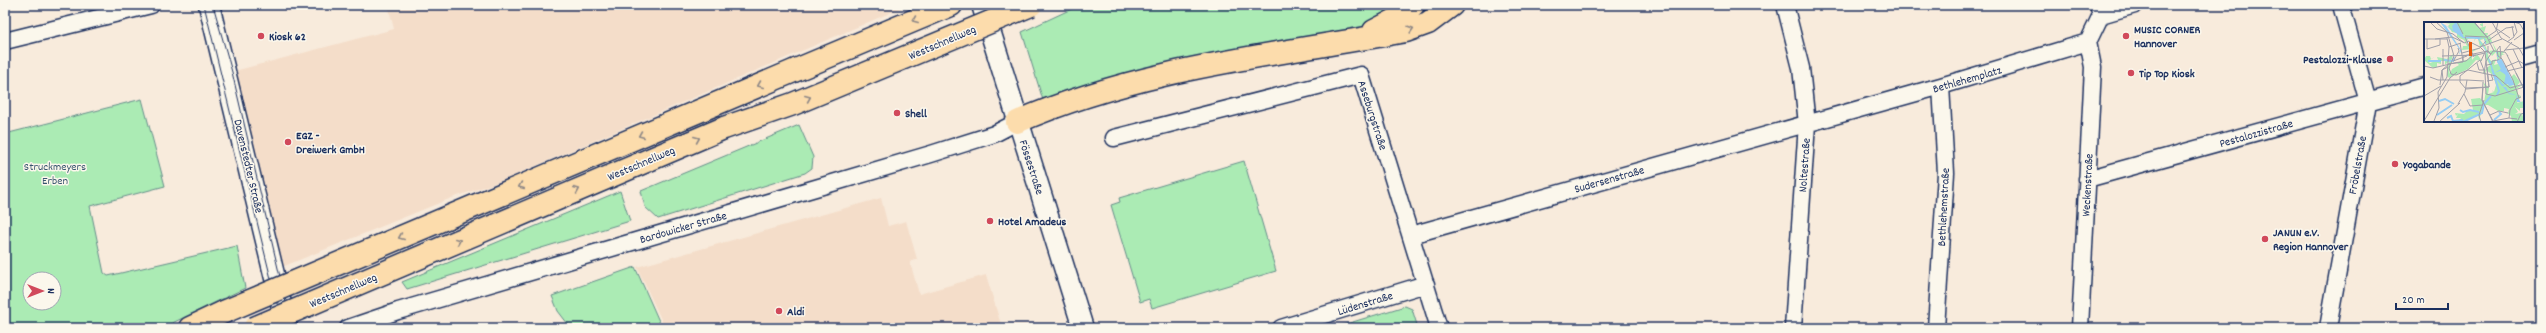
<svg xmlns="http://www.w3.org/2000/svg" width="2546" height="333" font-family="Dekko,sans-serif">
<style>
.built{fill:#f4ddc9}
.green{fill:#abebb4;stroke:#638d89;fill-rule:evenodd}
.lines{fill:none;stroke-linecap:round;stroke-linejoin:round}
.minor-casing{stroke:#1b2f5e;stroke-width:19}
.tertiary-casing{stroke:#1b2f5e;stroke-width:23}
.trunk-casing{stroke:#1b2f5e;stroke-width:25}
.minor{stroke:#fbf7ec;stroke-width:16}
.tertiary{stroke:#fbf7ec;stroke-width:20}
.trunk{stroke:#fcdcac;stroke-width:22}
.tram{stroke:#1b2f5e;stroke-width:1}
.trunk-bridge-casing{stroke:#1b2f5e;stroke-width:25;stroke-linecap:butt}
.trunk-bridge{stroke:#fcdcac;stroke-width:22}
.oneway{stroke:#8c8685}
.poi-dot{fill:#d1495b;stroke:#fbf7ec;stroke-width:1.5}
.labels{text-anchor:middle;stroke-width:3;stroke-linejoin:round;paint-order:stroke}
.poi-label{font-size:12px;font-weight:bold;fill:#1b2f5e;stroke:#fbf7ec;text-anchor:start}
.street-label{font-size:12px;fill:#1b2f5e;stroke:#fbf7ec}
.park-label{font-size:12px;fill:#38556f;stroke:#fbf7ec}
.inset-river{fill:none;stroke:#96cdf4;stroke-width:2}
.inset-road{fill:none;stroke:#a0a0aa;stroke-width:1}
.view{fill:#e8590c;fill-opacity:0.15;stroke:#e8590c;stroke-width:2}
.inset-edge{fill:none;stroke:#1b2f5e;stroke-width:2}
</style>
<rect width="100%" height="100%" fill="#f8ebdc"/>
<filter id="ink" filterUnits="userSpaceOnUse"><feTurbulence type="fractalNoise" baseFrequency=".025" numOctaves="2"/><feDisplacementMap in="SourceGraphic" scale="8" xChannelSelector="R" yChannelSelector="G"/><feConvolveMatrix kernelMatrix="1 2 1 2 8 2 1 2 1" color-interpolation-filters="sRGB"/></filter>
<g filter="url(#ink)">
<path class="built" d="M 388,5 L 908,5 L 501,181 L 449,199 L 277,269 L 227,73 L 394,29 Z
M 881,198 L 888,226 L 906,221 L 917,259 L 910,262 L 919,294 L 986,275 L 1002,328 L 665,328 L 637,267 Z"/>
<path class="green" d="M 1080,5 L 1412,5 L 1359,40 L 1046,110 L 1022,32 Z
M 142,99 L 165,186 L 90,206 L 104,273 L 108,276 L 237,246 L 245,288 L 162,328 L 5,328 L 5,134 ZM 30,279 L 54,279 L 54,303 L 30,303 Z
M 799,125 L 813,157 L 812,168 L 805,173 L 658,219 L 645,207 L 641,191 Z
M 1244,161 L 1276,271 L 1152,308 L 1149,299 L 1140,302 L 1111,205 L 1120,202 L 1119,198 Z
M 620,191 L 630,221 L 407,289 L 402,282 Z
M 635,267 L 662,328 L 571,328 L 558,311 L 552,296 Z
M 1405,306 L 1412,309 L 1418,328 L 1333,328 Z"/>
<g class="lines">
<defs>
<path id="minor" d="M 1785,5 L 1801,68 L 1807,124 L 1793,328
M 2101,15 L 2135,5
M 5,41 L 151,5
M 2523,58 L 2541,53
M 1114,138 L 1361,75 L 1439,328
M 2087,179 L 2425,86
M 1411,235 L 1941,86 L 2088,42 L 2101,15 L 2098,5
M 348,328 L 398,311 L 931,154 L 994,134 L 1017,122
M 1281,328 L 1426,284
M 1936,328 L 1946,173 L 1941,86
M 2080,328 L 2093,67 L 2088,42
M 2328,328 L 2368,102 L 2341,5"/>
<path id="tertiary" d="M 209,5 L 287,328
M 982,5 L 1083,328"/>
<path id="trunk" d="M 1374,31 L 1395,20 L 1413,5
M 796,70 L 951,5
M 1017,122 C 1141,68 1275,55 1406,31 L 1428,23 L 1452,5
M 190,328 L 224,312"/>
</defs>
<use href="#minor" class="minor-casing"/>
<use href="#tertiary" class="tertiary-casing"/>
<use href="#trunk" class="trunk-casing"/>
<use href="#minor" class="minor"/>
<use href="#tertiary" class="tertiary"/>
<use href="#trunk" class="trunk"/>
<path class="tram" d="M 204,5 L 283,328
M 213,5 L 232,72 L 292,328"/>
<defs>
<path id="trunk-bridge" d="M 224,312 L 796,70
M 254,328 L 724,128 L 793,104 L 1031,5"/>
</defs>
<use href="#trunk-bridge" class="trunk-bridge-casing"/>
<use href="#trunk-bridge" class="trunk-bridge"/>
</g>
<defs><path id="oneway-chevron" d="M-2-3.5L2.5 0L-2 3.5" fill="none" stroke-width="1.6" stroke-linecap="round" stroke-linejoin="round"/></defs>
<g class="oneway">
<use href="#oneway-chevron" transform="translate(915 20) rotate(157)"/>
<use href="#oneway-chevron" transform="translate(1411 29) rotate(-18)"/>
<use href="#oneway-chevron" transform="translate(760 85) rotate(157)"/>
<use href="#oneway-chevron" transform="translate(808 98) rotate(-23)"/>
<use href="#oneway-chevron" transform="translate(641 135) rotate(157)"/>
<use href="#oneway-chevron" transform="translate(697 139) rotate(-23)"/>
<use href="#oneway-chevron" transform="translate(521 186) rotate(157)"/>
<use href="#oneway-chevron" transform="translate(577 190) rotate(-23)"/>
<use href="#oneway-chevron" transform="translate(401 237) rotate(157)"/>
<use href="#oneway-chevron" transform="translate(458 241) rotate(-23)"/>
</g>
</g>
<g class="poi-dot">
<circle cx="261" cy="36" r="4"/>
<circle cx="2126" cy="36" r="4"/>
<circle cx="2390" cy="59" r="4"/>
<circle cx="2131" cy="73" r="4"/>
<circle cx="897" cy="113" r="4"/>
<circle cx="288" cy="142" r="4"/>
<circle cx="2395" cy="164" r="4"/>
<circle cx="990" cy="221" r="4"/>
<circle cx="2265" cy="239" r="4"/>
<circle cx="779" cy="311" r="4"/>
</g>
<g class="labels">
<g class="poi-label">
<text x="2134" y="33">MUSIC CORNER<tspan x="2134" dy="14">Hannover</tspan></text>
<text x="269" y="40">Kiosk 62</text>
<text x="2382" y="63" text-anchor="end">Pestalozzi-Klause</text>
<text x="2139" y="77">Tip Top Kiosk</text>
<text x="905" y="117">Shell</text>
<text x="296" y="139">EGZ -<tspan x="296" dy="14">Dreiwerk GmbH</tspan></text>
<text x="2403" y="168">Yogabande</text>
<text x="998" y="225">Hotel Amadeus</text>
<text x="2273" y="236">JANUN e.V.<tspan x="2273" dy="14">Region Hannover</tspan></text>
<text x="787" y="315">Aldi</text>
</g>
<g class="street-label">
<text transform="translate(942 42) rotate(-23)" y="4">Westschnellweg</text>
<text transform="translate(1967 79) rotate(-16)" y="4">Bethlehemplatz</text>
<text transform="translate(1373 115) rotate(72)" y="4">Asseburgstraße</text>
<text transform="translate(2256 133) rotate(-16)" y="4">Pestalozzistraße</text>
<text transform="translate(641 163) rotate(-23)" y="4">Westschnellweg</text>
<text transform="translate(1804 165) rotate(-86)" y="4">Noltestraße</text>
<text transform="translate(2357 165) rotate(-80)" y="4">Fröbelstraße</text>
<text transform="translate(249 166) rotate(77)" y="4">Davenstedter Straße</text>
<text transform="translate(1032 167) rotate(72)" y="4">Fössestraße</text>
<text transform="translate(1609 179) rotate(-16)" y="4">Sudersenstraße</text>
<text transform="translate(2087 185) rotate(-87)" y="4">Weckenstraße</text>
<text transform="translate(1943 207) rotate(-87)" y="4">Bethlehemstraße</text>
<text transform="translate(683 227) rotate(-16)" y="4">Bardowicker Straße</text>
<text transform="translate(343 290) rotate(-23)" y="4">Westschnellweg</text>
<text transform="translate(1365 303) rotate(-17)" y="4">Lüdenstraße</text>
</g>
<g class="park-label">
<text x="55" y="170">Struckmeyers<tspan x="55" dy="14">Erben</tspan></text>
</g>
</g>
<g transform="translate(2424 22)">
<rect width="100" height="100" fill="#f8ebdc"/>
<path d="M 17,0 L 50,0 L 55,6 L 59,5 L 56,3 L 56,2 L 59,1 L 59,5 L 62,4 L 60,11 L 64,11 L 63,15 L 67,12 L 64,15 L 66,14 L 68,20 L 62,22 L 60,17 L 56,18 L 62,25 L 65,36 L 67,39 L 72,37 L 70,43 L 74,42 L 72,30 L 68,34 L 65,29 L 71,28 L 68,20 L 73,29 L 81,30 L 78,32 L 81,33 L 78,33 L 73,39 L 83,54 L 82,62 L 90,64 L 87,55 L 90,52 L 96,60 L 92,65 L 100,62 L 89,69 L 94,68 L 93,72 L 97,74 L 93,81 L 100,79 L 100,86 L 96,86 L 96,89 L 91,85 L 94,90 L 91,92 L 97,91 L 99,95 L 98,91 L 100,92 L 100,100 L 88,100 L 87,94 L 81,89 L 84,91 L 85,87 L 80,86 L 80,89 L 74,89 L 64,83 L 60,83 L 55,98 L 54,92 L 40,100 L 33,100 L 37,96 L 32,96 L 34,92 L 32,94 L 31,91 L 40,92 L 44,88 L 49,88 L 47,77 L 56,76 L 60,81 L 62,68 L 59,60 L 65,66 L 64,72 L 70,70 L 69,70 L 68,68 L 70,70 L 72,63 L 69,53 L 62,48 L 61,53 L 59,50 L 66,43 L 61,35 L 62,28 L 59,23 L 56,25 L 54,17 L 52,16 L 50,20 L 51,16 L 44,17 L 42,20 L 48,27 L 38,28 L 39,24 L 43,24 L 40,18 L 33,15 L 33,11 L 28,10 L 24,4 L 26,2 ZM 56,26 L 48,30 L 48,38 L 53,32 L 58,39 L 52,38 L 44,47 L 25,56 L 23,53 L 25,39 L 21,43 L 21,39 L 17,39 L 17,42 L 13,41 L 13,45 L 9,46 L 0,38 L 2,34 L 6,34 L 7,37 L 11,35 L 4,39 L 6,41 L 14,38 L 13,35 L 23,37 L 29,32 L 25,49 L 26,52 L 28,47 L 35,43 L 33,41 L 45,37 L 47,29 Z" fill="#abebb4"/>
<path d="M 16,0 L 29,8 L 28,4 L 32,0 L 40,15 L 49,14 L 59,16 L 61,16 L 61,17 L 62,20 L 62,22 L 64,22 L 68,20 L 68,21 L 73,28 L 68,21 L 64,22 L 61,22 L 60,16 L 55,17 L 62,28 L 63,34 L 67,40 L 70,51 L 77,47 L 73,40 L 73,38 L 75,36 L 74,35 L 73,35 L 73,32 L 72,30 L 73,29 L 75,36 L 74,40 L 77,38 L 90,63 L 85,64 L 82,58 L 81,62 L 79,65 L 82,65 L 85,71 L 89,72 L 92,73 L 100,85 L 97,80 L 93,80 L 92,73 L 85,72 L 79,65 L 82,53 L 76,49 L 70,51 L 69,51 L 63,34 L 61,28 L 54,17 L 39,16 L 22,4 L 37,28 L 37,29 L 35,33 L 36,28 Z" fill="#96cdf4"/>
<path class="inset-river" d="M 20,38 L 29,39 L 30,35M 77,38 L 89,62 L 82,61 L 83,54 L 75,39 ZM 4,39 L 17,39M 68,47 L 75,69 L 73,73M 69,51 L 79,64M 15,79 L 21,77 L 30,82M 36,88 L 39,90 L 46,88 L 55,90M 13,93 L 28,83M 23,96 L 27,94 L 29,99 L 39,98M 70,98 L 77,92 L 75,90M 39,100 L 58,91 L 60,82 L 67,74"/>
<path class="inset-road" d="M 6,0 L 13,7 L 29,12 L 40,21M 12,0 L 23,10 L 30,34 L 25,46 L 27,52 L 32,53 L 44,48 L 72,54 L 86,66 L 100,62M 33,0 L 39,12M 50,0 L 63,15M 50,0 L 62,14M 68,0 L 77,16 L 95,26 L 100,35M 73,7 L 86,16M 41,14 L 63,15 L 72,9 L 74,0M 90,14 L 93,10 L 90,0 L 96,2 L 100,9M 41,15 L 50,35M 63,15 L 70,29M 23,16 L 25,25 L 37,21M 0,17 L 23,17M 3,17 L 3,27 L 16,23 L 16,17M 11,17 L 28,15 L 41,21M 65,18 L 82,6 L 90,5M 90,18 L 100,11M 83,20 L 90,15 L 88,4M 36,21 L 39,39M 41,21 L 44,19 L 56,25 L 78,17M 56,25 L 61,30 L 57,39M 19,27 L 19,43M 89,27 L 98,46M 81,28 L 100,26M 80,29 L 88,20M 61,30 L 63,29 L 64,29 L 67,32 L 63,30 L 63,29 L 64,29 L 64,24M 38,31 L 56,26 L 62,19M 83,33 L 100,67M 18,34 L 52,33M 30,38 L 35,29 L 34,26M 29,39 L 43,34M 53,41 L 55,48 L 61,48M 24,42 L 42,39 L 48,34 L 61,31M 63,43 L 68,42 L 68,39 L 74,38 L 77,36 L 76,24 L 73,28 L 74,34 L 77,36 L 78,37 L 89,58 L 95,76M 0,44 L 9,46 L 26,42M 81,45 L 95,39 L 100,42M 83,49 L 100,45M 60,51 L 62,39 L 69,29 L 81,30 L 84,34M 92,51 L 100,67M 6,55 L 14,58 L 43,58M 19,58 L 18,48 L 24,45M 63,59 L 69,58 L 67,52M 59,60 L 58,78 L 69,99M 16,63 L 18,48 L 25,42 L 39,40 L 39,34 L 64,29M 42,66 L 65,65 L 61,30M 59,66 L 58,78 L 69,100M 42,67 L 65,65 L 63,45M 42,67 L 36,60 L 36,54 L 56,38 L 61,51 L 62,72M 40,72 L 46,84 L 59,83M 62,72 L 71,74 L 100,65M 0,74 L 17,64M 34,82 L 41,70 L 43,58 L 60,59M 66,93 L 75,89 L 84,91M 85,96 L 86,88 L 92,77 L 97,75M 0,99 L 26,56 L 33,50M 10,99 L 15,86 L 14,70 L 23,55 L 25,25M 15,100 L 36,81M 57,100 L 55,93 L 60,78M 64,100 L 85,96 L 93,97M 93,100 L 97,92 L 100,91"/>
<path class="view" d="M 46,21 L 47,21 L 47,33 L 46,33 Z"/>
<rect width="100" height="100" class="inset-edge"/>
</g>
<rect width="2546" height="333" fill="none" stroke="#fbf7ec" stroke-width="20"/>
<rect x="10" y="10" width="2526" height="313" fill="none" stroke="#1b2f5e" stroke-width="1.5" filter="url(#ink)"/>
<g transform="translate(42 291) rotate(90)"><circle r="19" fill="#fbf7ec" stroke="#a1a7b3"/>
<path d="M0-3L7 15L0 10L-7 15Z" fill="#d1495b"/>
<text y="-6" font-size="11" font-weight="bold" text-anchor="middle" fill="#1b2f5e">N</text>
</g>
<path d="M2396 303v6h52v-6" fill="none" stroke="#1b2f5e" stroke-width="2"/>
<text x="2402" y="303" font-size="12" fill="#1b2f5e" stroke="#fbf7ec" stroke-width="3" paint-order="stroke">20 m</text>
</svg>
